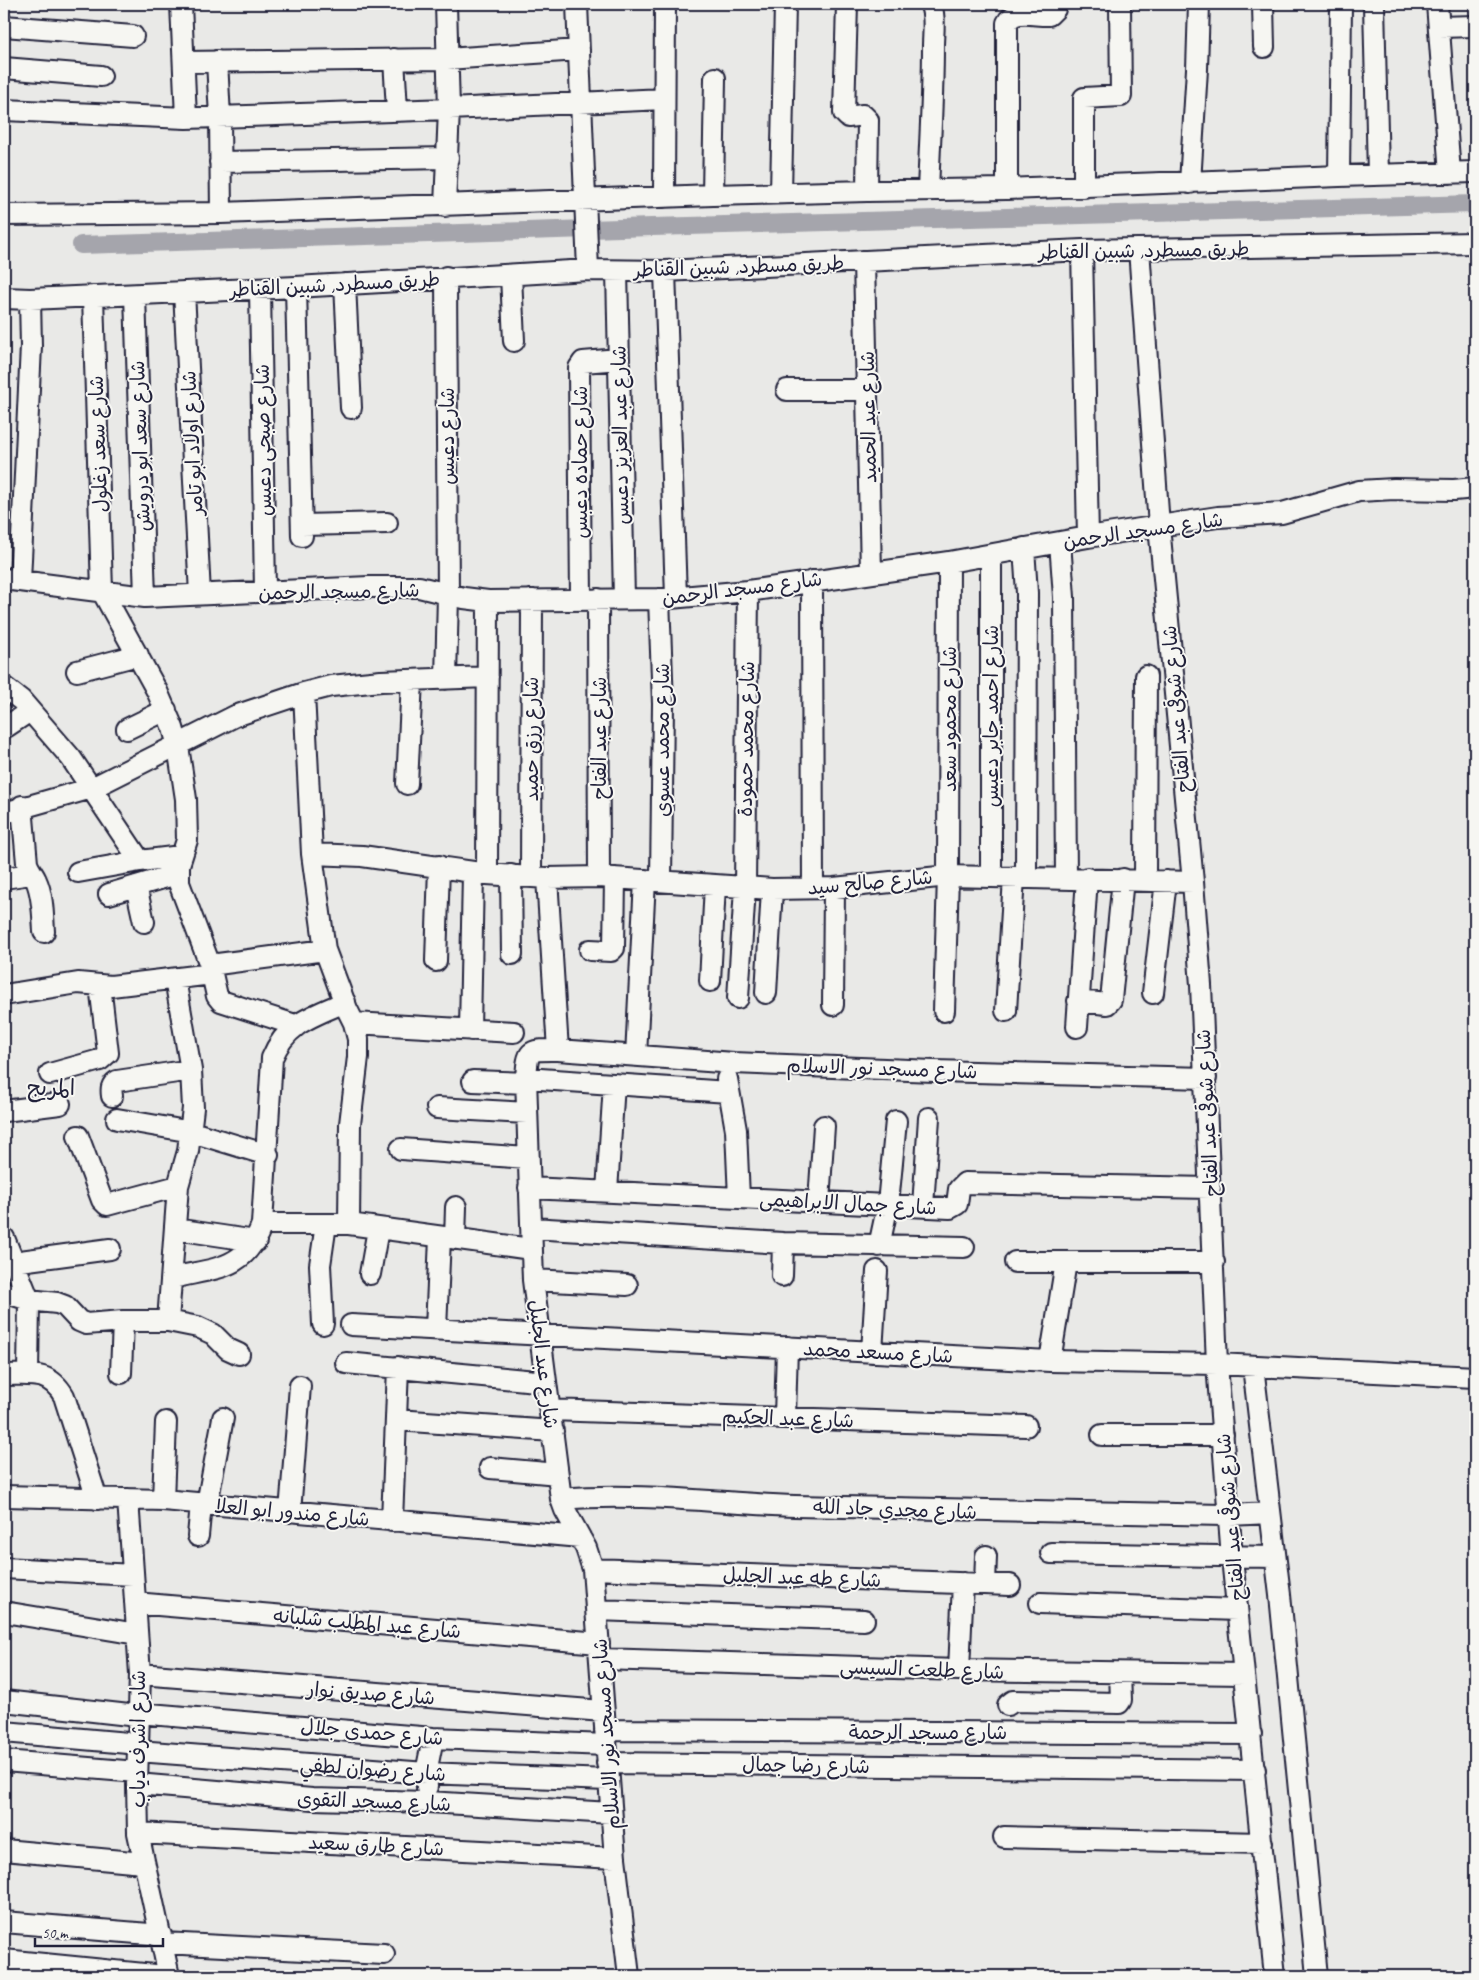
<svg xmlns="http://www.w3.org/2000/svg" width="1479" height="1980" font-family="Caveat,'Playpen Sans Arabic',sans-serif">
<style>
.lines{fill:none;stroke-linecap:round;stroke-linejoin:round}
.canal{stroke:#a5a5ac;stroke-width:18}
.minor-casing{stroke:#22223b;stroke-width:24}
.minor{stroke:#f6f6f2;stroke-width:20}
.labels{text-anchor:middle;stroke-width:4;stroke-linejoin:round;paint-order:stroke}
.street-label{font-size:20px;fill:#22223b;stroke:#f6f6f2}
.quarter-label{font-size:22px;fill:#22223b;stroke:#f6f6f2}
</style>
<rect width="100%" height="100%" fill="#e9e9e7"/>
<filter id="ink" filterUnits="userSpaceOnUse"><feTurbulence type="fractalNoise" baseFrequency=".02" numOctaves="2"/><feDisplacementMap in="SourceGraphic" scale="10" xChannelSelector="R" yChannelSelector="G"/><feConvolveMatrix kernelMatrix="1 2 1 2 8 2 1 2 1" color-interpolation-filters="sRGB"/></filter>
<g filter="url(#ink)">
<g class="lines">
<path class="canal" d="M 81,245 L 652,227 L 1475,204"/>
<defs>
<path id="minor" d="M 181,4 L 186,118
M 577,4 L 588,270
M 847,4 L 844,113 L 848,117 L 863,115 L 868,120 L 867,191
M 1263,4 L 1264,47
M 1374,4 L 1378,175
M 1437,4 L 1450,173
M 4,26 L 133,36
M 1439,27 L 1475,26
M 394,59 L 397,110
M 217,61 L 220,117 L 221,213
M 184,62 L 447,59 L 579,50
M 4,68 L 101,76
M 4,110 L 186,118 L 449,109 L 664,99
M 220,162 L 448,158
M 1339,176 L 1341,4
M 1190,183 L 1197,69 L 1199,4
M 1084,187 L 1084,98 L 1121,96 L 1120,4
M 1007,189 L 1007,23 C 1014,8 1035,16 1049,15 L 1055,9 L 1055,4
M 928,190 C 930,142 933,94 933,46 C 933,34 936,14 930,4
M 781,193 L 785,4
M 713,195 L 715,78
M 664,197 L 665,4
M 445,206 L 449,109 L 446,4
M 4,215 L 221,213 L 713,195 L 867,191 L 1007,189 L 1339,176 L 1475,172
M 1139,249 L 1159,526 L 1193,882 L 1201,985 L 1217,1364 L 1232,1558 L 1275,1976
M 1082,250 L 1088,537
M 864,261 L 871,572
M 617,271 L 624,599
M 665,271 L 676,597
M 511,275 L 514,341
M 446,277 L 448,595 L 446,679
M 345,284 L 351,408
M 296,287 L 302,536
M 260,289 L 265,591
M 184,292 L 200,594
M 135,295 L 145,597
M 93,296 L 102,591 L 157,691 L 173,728 L 178,746 L 186,799 L 187,840 L 179,865 L 179,883 L 210,965 L 217,996 L 221,1001 L 295,1025
M 4,298 L 30,299 L 296,287 L 588,270 L 665,271 L 1082,250 L 1475,243
M 787,390 L 867,390
M 302,525 L 387,523
M 1060,542 L 1064,597 L 1066,878
M 1024,548 L 1027,593 L 1026,877
M 4,579 L 145,597 L 369,587 L 419,587 L 464,598 L 488,601 L 659,599 L 748,591 L 949,562 L 1088,537 L 1218,517 L 1282,513 L 1359,491 L 1394,489 L 1454,490 L 1475,488
M 20,581 L 31,346 L 30,299
M 812,581 L 813,888
M 581,599 L 579,368 L 583,362 L 619,359
M 598,599 L 599,877
M 659,599 L 663,704 L 661,881
M 77,671 L 138,655
M 4,687 L 21,700 L 71,758 L 140,861
M 304,693 L 312,854 L 325,950 L 347,1009 L 354,1023 L 358,1039 L 358,1057 L 350,1124 L 349,1224
M 6,727 L 30,711
M 127,729 L 166,710
M 407,784 L 412,680
M 22,806 L 27,863 C 29,870 33,873 36,880 C 43,895 43,916 44,932
M 4,813 L 92,788 L 235,716 L 304,693 L 331,686 L 381,681 L 488,677
M 312,854 L 362,856 L 487,874 L 547,878 L 599,877 L 772,889 L 834,888 L 948,876 L 1193,882
M 78,872 L 140,861 L 181,856
M 487,874 L 488,601
M 511,875 L 512,954
M 531,877 L 532,600
M 991,877 L 991,555
M 4,878 L 31,874
M 547,878 L 558,1050
M 1145,880 L 1146,676
M 136,886 L 144,922
M 109,894 L 177,874
M 590,950 L 611,951 L 614,948 L 615,878
M 436,961 L 439,866
M 210,965 L 325,950
M 710,981 L 715,885
M 766,993 L 772,889
M 1153,993 L 1166,881
M 4,995 L 78,983 L 111,986 L 212,974
M 738,998 L 745,888 L 748,591
M 1078,1001 L 1107,1004 L 1111,1000 L 1123,879
M 833,1005 L 834,888
M 944,1011 L 948,876 L 949,562
M 1006,1011 L 1014,877
M 354,1023 L 514,1032
M 1077,1027 L 1087,878
M 470,1030 L 473,873
M 636,1056 L 645,880
M 50,1074 L 100,1060 L 108,1053 L 100,985
M 526,1078 L 728,1092
M 727,1079 L 736,1130 L 739,1198
M 473,1081 L 526,1083
M 112,1096 C 111,1089 111,1085 117,1081 L 191,1070
M 437,1108 L 527,1113
M 4,1111 L 60,1104
M 117,1119 L 192,1132 L 268,1155
M 78,1136 L 102,1200 L 107,1205 L 178,1186
M 401,1149 L 528,1158
M 529,1188 L 950,1208 L 957,1204 L 959,1189 L 965,1183 L 1210,1188
M 607,1191 L 614,1084
M 819,1202 L 824,1126
M 923,1206 L 929,1118
M 262,1224 L 272,1058 C 286,1023 313,1016 345,1002
M 531,1228 L 783,1243 L 964,1247
M 175,1229 L 256,1241
M 4,1238 L 29,1300 L 28,1375
M 455,1239 L 456,1207
M 879,1246 L 888,1204 L 896,1121
M 13,1262 L 110,1249
M 1015,1262 L 1214,1262
M 370,1274 L 378,1229
M 782,1276 L 783,1243
M 172,1278 C 213,1268 246,1271 262,1224 L 349,1224 L 531,1249
M 533,1280 L 627,1285
M 4,1292 L 29,1300 L 57,1303 L 65,1306 L 79,1321 L 86,1324 L 123,1321 L 168,1321 L 198,1327 L 213,1334 L 228,1349 L 239,1354
M 168,1321 L 178,1186 L 188,1151 L 193,1108 L 191,1070 L 175,979
M 323,1324 L 320,1265 L 326,1224
M 351,1325 L 1050,1361 L 1217,1364 L 1475,1377
M 436,1329 L 440,1238
M 872,1352 L 877,1271
M 1050,1361 L 1066,1262
M 346,1363 L 546,1382
M 1253,1366 L 1280,1595 L 1317,1976
M 121,1373 L 123,1321
M 4,1375 C 30,1375 49,1370 64,1396 L 97,1499
M 550,1410 L 1026,1426
M 785,1417 L 787,1347
M 397,1420 L 553,1431
M 1102,1435 L 1223,1435
M 490,1468 L 558,1474
M 4,1496 L 163,1500 L 580,1537
M 128,1499 L 140,1674 L 137,1784 L 138,1833 L 169,1976
M 561,1499 C 639,1492 717,1503 795,1506 C 939,1510 1084,1513 1229,1515 L 1270,1513
M 163,1500 L 166,1422
M 207,1504 L 223,1418
M 290,1512 L 300,1386
M 392,1521 L 398,1367
M 198,1536 L 201,1504
M 1051,1553 L 1274,1557
M 4,1568 L 133,1575
M 593,1569 L 1010,1585
M 985,1584 L 986,1556
M 135,1603 L 599,1643
M 1040,1603 L 1237,1610
M 597,1610 L 864,1620
M 4,1612 L 137,1634
M 601,1659 L 959,1670 L 1244,1674
M 959,1670 L 963,1583
M 140,1674 L 603,1711
M 4,1701 L 138,1716
M 1008,1705 L 1013,1701 L 1119,1703 L 1121,1700 L 1120,1673
M 138,1713 L 433,1738 L 606,1745
M 605,1730 L 1251,1734
M 4,1732 L 139,1744
M 138,1751 L 426,1773 L 608,1780
M 4,1761 L 137,1772
M 607,1763 L 1255,1770
M 137,1784 L 312,1799 L 428,1802 L 611,1813
M 427,1787 L 426,1773 L 433,1738
M 138,1833 L 615,1858
M 1004,1837 L 1262,1843
M 4,1850 L 143,1863
M 4,1922 L 161,1935
M 163,1943 L 384,1954
M 4,1960 L 164,1976
M 629,1976 L 615,1858 L 593,1569 L 586,1548 L 565,1510 L 561,1499 L 533,1280 L 526,1078 C 528,1048 529,1050 558,1050 L 734,1063 L 934,1071 L 1206,1078"/>
</defs>
<use href="#minor" class="minor-casing"/>
<use href="#minor" class="minor"/>
</g>
</g>
<g class="labels">
<g class="street-label">
<text transform="translate(1144 250) rotate(-1)" y="7">طريق مسطرد, شبين القناطر</text>
<text transform="translate(739 266) rotate(-2)" y="7">طريق مسطرد, شبين القناطر</text>
<text transform="translate(335 284) rotate(-3)" y="7">طريق مسطرد, شبين القناطر</text>
<text transform="translate(868 417) rotate(-91)" y="7">شارع عبد الحميد</text>
<text transform="translate(620 435) rotate(-91)" y="7">شارع عبد العزيز دعبس</text>
<text transform="translate(447 436) rotate(-90)" y="7">شارع دعبس</text>
<text transform="translate(263 440) rotate(-91)" y="7">شارع صبحى دعبس</text>
<text transform="translate(192 443) rotate(-93)" y="7">شارع اولاد ابو تامر</text>
<text transform="translate(98 444) rotate(-92)" y="7">شارع سعد زغلول</text>
<text transform="translate(140 446) rotate(-92)" y="7">شارع سعد ابو درويش</text>
<text transform="translate(580 462) rotate(-90)" y="7">شارع حماده دعبس</text>
<text transform="translate(1143 530) rotate(-8)" y="7">شارع مسجد الرحمن</text>
<text transform="translate(742 588) rotate(-7)" y="7">شارع مسجد الرحمن</text>
<text transform="translate(339 591) rotate(-1)" y="7">شارع مسجد الرحمن</text>
<text transform="translate(1176 709) rotate(-95)" y="7">شارع شوقى عبد الفتاح</text>
<text transform="translate(991 716) rotate(-90)" y="7">شارع احمد جابر دعبس</text>
<text transform="translate(949 719) rotate(-90)" y="7">شارع محمود سعد</text>
<text transform="translate(599 738) rotate(-90)" y="7">شارع عبد الفتاح</text>
<text transform="translate(531 739) rotate(-90)" y="7">شارع رزق حميد</text>
<text transform="translate(746 739) rotate(-89)" y="7">شارع محمد حمودة</text>
<text transform="translate(662 740) rotate(-90)" y="7">شارع محمد عسوى</text>
<text transform="translate(870 882) rotate(-5)" y="7">شارع صالح سيد</text>
<text transform="translate(882 1068) rotate(2)" y="7">شارع مسجد نور الاسلام</text>
<text transform="translate(1207 1113) rotate(-93)" y="7">شارع شوقى عبد الفتاح</text>
<text transform="translate(848 1203) rotate(3)" y="7">شارع جمال الابراهيمى</text>
<text transform="translate(878 1352) rotate(3)" y="7">شارع مسعد محمد</text>
<text transform="translate(544 1364) rotate(83)" y="7">شارع عبد الجليل</text>
<text transform="translate(788 1418) rotate(2)" y="7">شارع عبد الحكيم</text>
<text transform="translate(895 1509) rotate(2)" y="7">شارع مجدي جاد الله</text>
<text transform="translate(292 1512) rotate(5)" y="7">شارع مندور ابو العلا</text>
<text transform="translate(1230 1517) rotate(-95)" y="7">شارع شوقى عبد الفتاح</text>
<text transform="translate(802 1577) rotate(2)" y="7">شارع طه عبد الجليل</text>
<text transform="translate(367 1623) rotate(5)" y="7">شارع عبد المطلب شلبانه</text>
<text transform="translate(922 1669) rotate(2)" y="7">شارع طلعت السيسى</text>
<text transform="translate(371 1693) rotate(4)" y="7">شارع صديق نوار</text>
<text transform="translate(372 1732) rotate(5)" y="7">شارع حمدى جلال</text>
<text x="928" y="1739">شارع مسجد الرحمة</text>
<text transform="translate(606 1734) rotate(-94)" y="7">شارع مسجد نور الاسلام</text>
<text transform="translate(138 1739) rotate(-90)" y="7">شارع اشرف دياب</text>
<text transform="translate(806 1765) rotate(1)" y="7">شارع رضا جمال</text>
<text transform="translate(373 1769) rotate(4)" y="7">شارع رضوان لطفي</text>
<text transform="translate(374 1801) rotate(2)" y="7">شارع مسجد التقوى</text>
<text transform="translate(376 1845) rotate(3)" y="7">شارع طارق سعيد</text>
</g>
<g class="quarter-label">
<text x="51" y="1095">المريج</text>
</g>
</g>
<rect width="1479" height="1980" fill="none" stroke="#f6f6f2" stroke-width="20"/>
<rect x="10" y="10" width="1459" height="1960" fill="none" stroke="#22223b" stroke-width="2" filter="url(#ink)"/>
<path d="M35 1938v8h128v-8" fill="none" stroke="#22223b" stroke-width="2.5"/>
<text x="42" y="1938" font-size="15" fill="#22223b" stroke="#f6f6f2" stroke-width="4" paint-order="stroke">50 m</text>
</svg>
